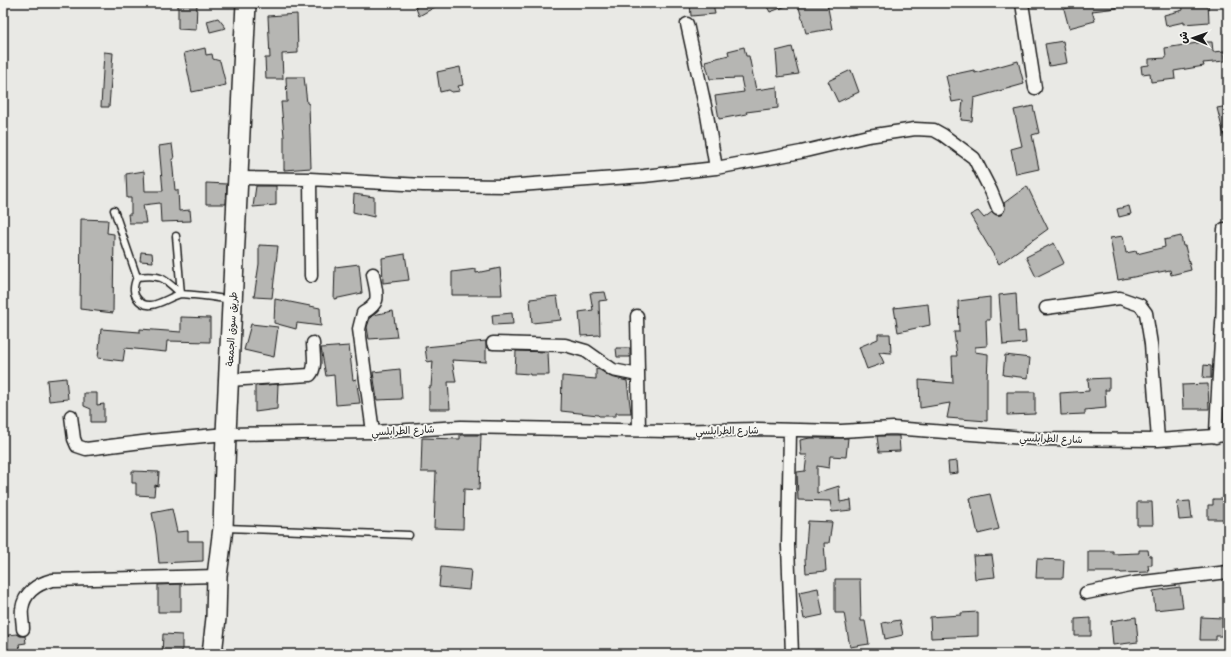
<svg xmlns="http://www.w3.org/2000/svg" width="1231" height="657" font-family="'Balsamiq Sans','Playpen Sans Arabic',sans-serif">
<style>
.building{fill:#b6b6b3;stroke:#1c1c1c}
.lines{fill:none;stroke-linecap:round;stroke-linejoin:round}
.lane-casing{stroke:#1c1c1c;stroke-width:9}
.street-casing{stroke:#1c1c1c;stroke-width:15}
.primary-casing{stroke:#1c1c1c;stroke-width:22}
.lane{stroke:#f6f6f2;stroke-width:6}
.street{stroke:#f6f6f2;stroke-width:12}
.primary{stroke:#f6f6f2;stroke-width:19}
.labels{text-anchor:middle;stroke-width:3.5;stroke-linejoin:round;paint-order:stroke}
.street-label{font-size:10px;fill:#1c1c1c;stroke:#f6f6f2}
</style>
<rect width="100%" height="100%" fill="#e9e9e5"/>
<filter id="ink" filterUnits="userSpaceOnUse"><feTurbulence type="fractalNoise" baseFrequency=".025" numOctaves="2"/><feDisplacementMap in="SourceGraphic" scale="8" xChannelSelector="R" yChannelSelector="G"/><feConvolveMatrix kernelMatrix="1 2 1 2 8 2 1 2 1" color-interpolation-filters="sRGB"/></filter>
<g filter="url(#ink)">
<path class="building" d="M 178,3 L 197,3 L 196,30 L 178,29 Z
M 414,3 L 442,3 L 419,16 Z
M 690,3 L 713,3 L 715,14 L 691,16 Z
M 765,3 L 792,3 L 792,4 L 770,12 Z
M 807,3 L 827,3 L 832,29 L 806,33 L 798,4 Z
M 1089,3 L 1116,3 L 1117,8 L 1092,11 L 1095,21 L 1069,28 L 1064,9 Z
M 1182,3 L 1208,3 L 1209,22 L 1184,24 L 1184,22 L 1166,26 L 1164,15 L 1183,10 Z
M 297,14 L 298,53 L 282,54 L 283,79 L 266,79 L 265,58 L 270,58 L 268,16 Z
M 218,18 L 226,28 L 210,32 L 207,21 Z
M 1063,41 L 1067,63 L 1049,66 L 1045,44 Z
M 1204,42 L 1212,42 L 1213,52 L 1224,51 L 1225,61 L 1203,63 L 1204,66 L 1174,71 L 1175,79 L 1151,82 L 1150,73 L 1142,74 L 1141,66 L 1149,65 L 1149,59 L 1166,58 L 1165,48 Z
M 744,47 L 746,56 L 749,56 L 756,90 L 777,87 L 778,108 L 746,112 L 747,114 L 719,119 L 715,96 L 744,92 L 741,78 L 710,79 L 705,61 L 729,55 L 728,51 Z
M 792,47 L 799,74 L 778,77 L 776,51 Z
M 205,48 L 206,55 L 212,54 L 213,59 L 220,61 L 226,85 L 192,92 L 184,53 Z
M 104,52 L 113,53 L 109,107 L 101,107 Z
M 1018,61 L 1024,84 L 974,98 L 972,121 L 961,120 L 963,100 L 952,102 L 946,76 L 974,70 L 975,73 Z
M 460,67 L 463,85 L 458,86 L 460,91 L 452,92 L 449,90 L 440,92 L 437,72 Z
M 851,70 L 859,92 L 838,102 L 828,81 Z
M 286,77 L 304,77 L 307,103 L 309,104 L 311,168 L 284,170 L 284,136 L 281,102 L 287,102 Z
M 1033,106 L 1039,133 L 1032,135 L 1039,169 L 1016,174 L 1011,149 L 1022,146 L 1014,110 Z
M 1228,106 L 1228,139 L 1225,139 L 1217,108 Z
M 172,144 L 174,159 L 172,159 L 175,190 L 178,190 L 179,211 L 190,210 L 191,221 L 161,222 L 160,203 L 143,205 L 146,223 L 129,223 L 128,214 L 131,214 L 131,198 L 127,198 L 126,174 L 144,171 L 145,191 L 163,191 L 159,146 Z
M 206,183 L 227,184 L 226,204 L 206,204 Z
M 256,186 L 276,186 L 276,205 L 253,207 Z
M 1027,186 L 1048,229 L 999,264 L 970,215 L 978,211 L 984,218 L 992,212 L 997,215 L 1001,215 L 1005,209 L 1004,203 Z
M 354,194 L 374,197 L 374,217 L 353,212 Z
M 1129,206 L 1131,214 L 1119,217 L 1117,209 Z
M 81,219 L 108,220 L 107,233 L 114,234 L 113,313 L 80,309 Z
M 1123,236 L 1126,253 L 1136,251 L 1137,254 L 1165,247 L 1164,240 L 1181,236 L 1183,246 L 1185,246 L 1191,270 L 1171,275 L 1170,270 L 1118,280 L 1110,238 Z
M 1054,243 L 1064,263 L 1036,277 L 1026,257 Z
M 259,245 L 278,246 L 272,298 L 254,297 L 259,264 Z
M 141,252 L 152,253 L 153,262 L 140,261 Z
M 405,254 L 409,280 L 383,283 L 382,258 Z
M 359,264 L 362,293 L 334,299 L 335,267 Z
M 500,268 L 502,295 L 452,295 L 452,272 L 476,269 L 476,273 Z
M 605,292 L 607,300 L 599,301 L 600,335 L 581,336 L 579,312 L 593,310 L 590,293 Z
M 1016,293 L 1018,332 L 1025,331 L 1026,343 L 1003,345 L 999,295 Z
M 557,296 L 561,320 L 532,323 L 530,299 Z
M 990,297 L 990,320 L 986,320 L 987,346 L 975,347 L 975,352 L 988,354 L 988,357 L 987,380 L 987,421 L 947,418 L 950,403 L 920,408 L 919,380 L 953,383 L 952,356 L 957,356 L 954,332 L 959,332 L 958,301 Z
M 275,299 L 320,308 L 321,326 L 297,323 L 296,329 L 274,323 Z
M 928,304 L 930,325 L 898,332 L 894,308 Z
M 393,311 L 397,337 L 369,339 L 367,327 L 370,318 L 373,315 Z
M 512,313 L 513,324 L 493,325 L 492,315 Z
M 181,317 L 210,318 L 210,342 L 167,341 L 166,352 L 125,348 L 123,361 L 98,358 L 101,329 L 140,332 L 140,329 L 181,332 Z
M 251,324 L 278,327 L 274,357 L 244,350 Z
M 878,334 L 890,334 L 891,353 L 879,352 L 884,363 L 867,369 L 859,347 L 878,339 Z
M 486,341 L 486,362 L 452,360 L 456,382 L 448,382 L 450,409 L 429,409 L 429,387 L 431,387 L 433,361 L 427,362 L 425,347 Z
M 349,346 L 353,380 L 356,379 L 360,403 L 336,405 L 334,375 L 326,376 L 321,348 Z
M 616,348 L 630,348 L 630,357 L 617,357 Z
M 516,351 L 548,352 L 549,375 L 530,375 L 530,374 L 515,373 Z
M 1005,355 L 1030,358 L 1028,378 L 1003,375 Z
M 1204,365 L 1211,366 L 1211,378 L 1203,378 Z
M 400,369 L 402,399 L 377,400 L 373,372 Z
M 596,369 L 600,370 L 611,377 L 627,381 L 631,413 L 616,413 L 616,416 L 599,416 L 598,415 L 561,411 L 562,376 L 596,379 Z
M 66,378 L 68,399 L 49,401 L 47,380 Z
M 1109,378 L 1109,390 L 1105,390 L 1106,408 L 1085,410 L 1085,414 L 1061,415 L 1060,393 L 1089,391 L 1088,379 Z
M 278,384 L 277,409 L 255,412 L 255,386 Z
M 1208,384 L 1209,409 L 1183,409 L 1182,385 Z
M 1007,392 L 1035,392 L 1035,414 L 1007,415 Z
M 84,393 L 97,393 L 97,405 L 104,404 L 104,422 L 91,422 L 91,409 L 84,406 Z
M 460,435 L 481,435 L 479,490 L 464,489 L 463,529 L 434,528 L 436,472 L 421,472 L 422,438 L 460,439 Z
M 877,436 L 899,436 L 900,451 L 879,452 Z
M 810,438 L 848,438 L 846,457 L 830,456 L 829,468 L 817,466 L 817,493 L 839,486 L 840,502 L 851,500 L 852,510 L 832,512 L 830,501 L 798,500 L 797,472 L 805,471 L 807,455 L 801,455 L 800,440 Z
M 957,461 L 958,473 L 949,474 L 948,462 Z
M 132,471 L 159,472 L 158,486 L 155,485 L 154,496 L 136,495 L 136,483 L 132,483 Z
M 990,494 L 999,529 L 978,534 L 970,498 Z
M 1213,499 L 1224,499 L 1224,519 L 1208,519 L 1208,505 L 1213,505 Z
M 1190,501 L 1192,519 L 1179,520 L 1177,502 Z
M 1137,502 L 1152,502 L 1153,525 L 1137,525 Z
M 172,509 L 177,532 L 188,531 L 188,541 L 203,541 L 203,561 L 159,563 L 156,534 L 152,513 Z
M 808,521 L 832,522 L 829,543 L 824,543 L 826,571 L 806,573 L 805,559 Z
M 1139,550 L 1148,550 L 1149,556 L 1152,556 L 1152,565 L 1148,565 L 1149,572 L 1121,573 L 1120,572 L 1088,572 L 1088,551 L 1113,551 L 1113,554 L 1139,553 Z
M 992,555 L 995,577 L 975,579 L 973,556 Z
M 1037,559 L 1064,560 L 1063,578 L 1036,578 Z
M 441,567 L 471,570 L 469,590 L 439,587 Z
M 835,579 L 860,579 L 861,621 L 865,621 L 869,644 L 850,647 L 844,613 L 835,613 Z
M 181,584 L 181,612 L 158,612 L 158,585 Z
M 1180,587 L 1183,607 L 1155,610 L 1153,591 Z
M 818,588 L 823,615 L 804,619 L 799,592 Z
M 978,612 L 978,636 L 931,638 L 930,617 L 961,615 L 961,613 Z
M 1136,617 L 1138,642 L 1113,645 L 1111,621 Z
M 1201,617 L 1222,618 L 1222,636 L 1216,636 L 1216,640 L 1200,640 Z
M 1091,618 L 1091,636 L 1075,636 L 1075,619 Z
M 900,620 L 903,635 L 885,639 L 882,623 Z
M 17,634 L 20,636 L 25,636 L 26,643 L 19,644 L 21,654 L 3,654 L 3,641 L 8,641 L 8,635 Z
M 163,634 L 182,635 L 182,654 L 162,654 Z"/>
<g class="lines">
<defs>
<path id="lane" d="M 114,210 L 137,277
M 176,236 L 181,294
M 181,294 C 164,278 161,274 137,277 C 134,284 132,291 136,297 C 148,316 168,296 181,294 C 185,294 190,295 194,295 C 206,296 219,298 231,300
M 225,528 L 409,535"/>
<path id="street" d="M 1022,3 L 1035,88
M 687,24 L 707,115 L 716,168
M 239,178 L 310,179 L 423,185 L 507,186 L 546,183 L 644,176 L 716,168 L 801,152 L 868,136 L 915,129 L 934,130 L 943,135 L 974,158 L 991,191 L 998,208
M 310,179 L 311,276
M 373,274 C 376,294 383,302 363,313 L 359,329 L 373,432
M 1046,308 L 1120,298 L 1140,305 L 1146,313 L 1151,344 L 1158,440
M 637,316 L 639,430
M 493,343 L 565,345 L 586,351 L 613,370 L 638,375
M 228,380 L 310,375 C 317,368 313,352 313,343
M 71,416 L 74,439 L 77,446 L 86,449 L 150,441 L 226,434 L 373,432 L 461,427 L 667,431 L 757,429 L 841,431 L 893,428 L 1038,439 L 1158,440 L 1228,435
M 790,430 L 788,546 L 792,654
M 1216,437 C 1217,399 1220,361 1222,324 C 1224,292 1222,261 1224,229
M 1086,593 L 1135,583 L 1228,572
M 23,629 C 23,623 21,615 22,609 C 24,593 37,584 52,580 L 217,576"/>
<path id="primary" d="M 212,654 L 216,618 L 217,576 L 223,528 L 226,434 L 246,3"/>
</defs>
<use href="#lane" class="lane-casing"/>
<use href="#street" class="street-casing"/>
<use href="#primary" class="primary-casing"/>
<use href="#lane" class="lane"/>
<use href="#street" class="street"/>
<use href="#primary" class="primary"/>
</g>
</g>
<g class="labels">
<g class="street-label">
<text transform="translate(231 329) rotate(-87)" y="4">طريق سوق الجمعة</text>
<text transform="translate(403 430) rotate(-3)" y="4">شارع الطرابلسي</text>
<text transform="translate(727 430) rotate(-1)" y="4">شارع الطرابلسي</text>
<text transform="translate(1051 438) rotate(2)" y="4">شارع الطرابلسي</text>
</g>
</g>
<rect width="1231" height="657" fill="none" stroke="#f6f6f2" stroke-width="16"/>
<rect x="8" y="8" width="1215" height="641" fill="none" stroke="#1c1c1c" stroke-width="1.5" filter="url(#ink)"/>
<g transform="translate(1193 38) rotate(272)" stroke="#f6f6f2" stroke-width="3" paint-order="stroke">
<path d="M0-3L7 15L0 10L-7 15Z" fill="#1c1c1c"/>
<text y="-6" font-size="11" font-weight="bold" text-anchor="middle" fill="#1c1c1c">ش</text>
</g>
</svg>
